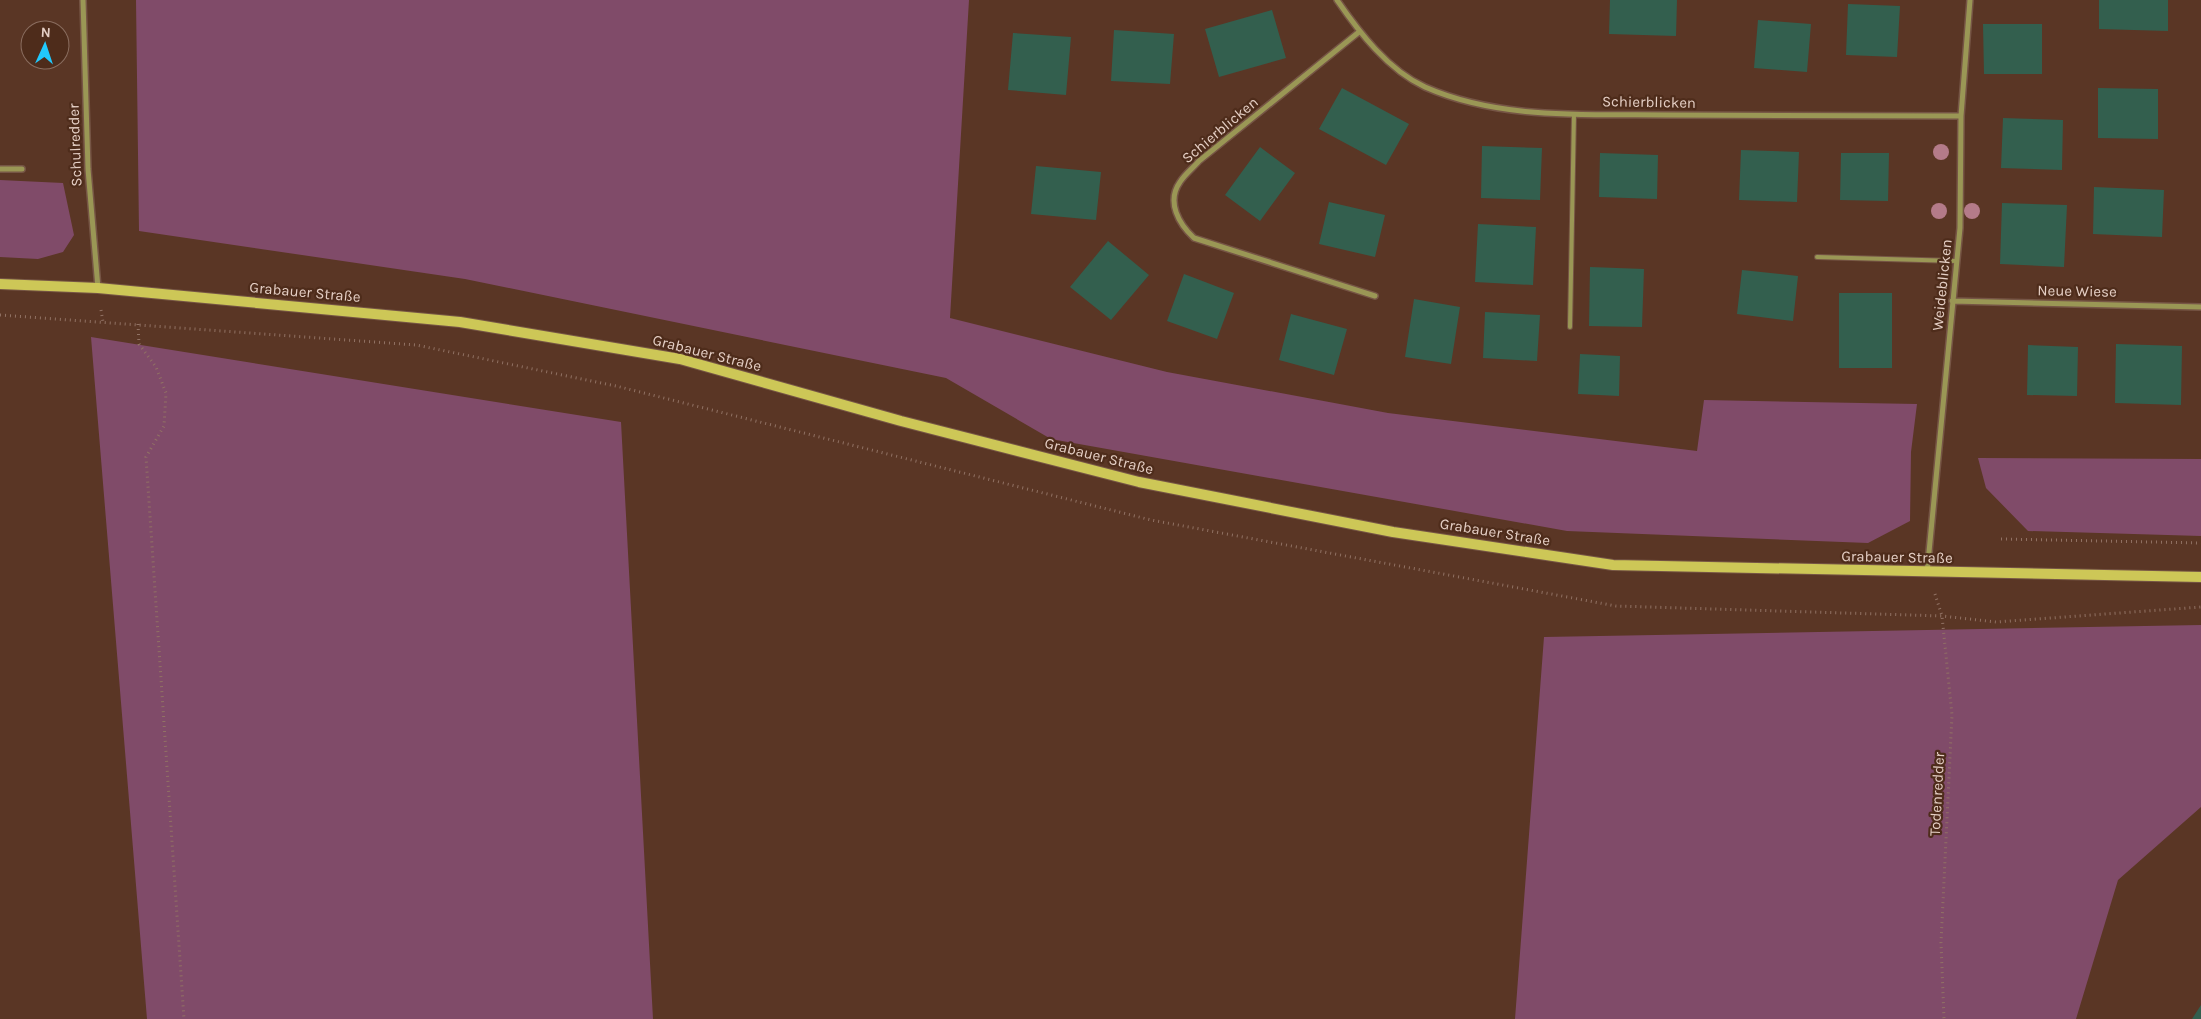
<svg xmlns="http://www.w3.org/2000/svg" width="2201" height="1019" font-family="Karla,sans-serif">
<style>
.green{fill:#804b69}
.building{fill:#335f4e}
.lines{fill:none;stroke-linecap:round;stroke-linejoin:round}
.service-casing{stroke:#765545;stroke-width:6}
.minor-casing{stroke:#765545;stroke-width:8}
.secondary-casing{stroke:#765545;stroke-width:12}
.path{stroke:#917264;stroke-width:3;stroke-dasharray:1 4;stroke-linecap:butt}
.service{stroke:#9a9755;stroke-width:4}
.minor{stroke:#9a9755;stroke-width:5}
.secondary{stroke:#cdc757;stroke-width:10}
.tree{fill:#b47b89}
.labels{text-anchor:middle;stroke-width:4.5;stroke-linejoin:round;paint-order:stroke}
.street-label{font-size:15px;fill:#e5cfc5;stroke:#4e2c1b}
</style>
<rect width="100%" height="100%" fill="#5a3625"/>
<path class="green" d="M 136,0 L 969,0 L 950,318 L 1167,372 L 1388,413 L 1697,451 L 1704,400 L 1917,404 L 1911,452 L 1910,521 L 1868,543 L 1567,531 L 1051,439 L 946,378 L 465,279 L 139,231 Z
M 0,180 L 63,183 L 74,235 L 63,252 L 38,259 L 0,257 Z
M 91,337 L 621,422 L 653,1019 L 147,1019 Z
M 1978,458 L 2201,459 L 2201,536 L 2028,531 L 1986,488 Z
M 2201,625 L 2201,807 L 2118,880 L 2076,1019 L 1515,1019 L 1544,637 Z"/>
<path class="building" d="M 1610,0 L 1677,0 L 1676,36 L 1609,34 Z
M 2099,0 L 2168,0 L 2168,31 L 2099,29 Z
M 1848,4 L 1900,6 L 1897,57 L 1846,55 Z
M 1272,10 L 1286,58 L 1219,77 L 1205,29 Z
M 1758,20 L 1811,24 L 1807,72 L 1754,68 Z
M 1983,24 L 2042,24 L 2042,74 L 1984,74 Z
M 1114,30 L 1174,34 L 1170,84 L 1111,81 Z
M 1013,33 L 1071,37 L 1066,95 L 1008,90 Z
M 1342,88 L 1409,124 L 1386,165 L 1319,129 Z
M 2098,88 L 2158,89 L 2158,139 L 2098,138 Z
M 2003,118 L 2063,120 L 2062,170 L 2001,168 Z
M 1482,146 L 1542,148 L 1540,200 L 1481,198 Z
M 1260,147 L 1295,173 L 1260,221 L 1225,195 Z
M 1741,150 L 1799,152 L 1797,202 L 1739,200 Z
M 1600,153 L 1658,155 L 1657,199 L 1599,197 Z
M 1841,153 L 1889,153 L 1888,201 L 1840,200 Z
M 1036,166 L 1101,172 L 1096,220 L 1031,214 Z
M 2094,187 L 2164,190 L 2162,237 L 2093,234 Z
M 1329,202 L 1385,215 L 1375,257 L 1319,244 Z
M 2002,203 L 2067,205 L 2064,267 L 2000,264 Z
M 1478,224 L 1536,227 L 1533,285 L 1475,282 Z
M 1108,241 L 1149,275 L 1111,320 L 1070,287 Z
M 1590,267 L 1644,269 L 1642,327 L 1589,326 Z
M 1742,270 L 1798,276 L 1793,321 L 1737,314 Z
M 1184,274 L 1234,293 L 1217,339 L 1167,321 Z
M 1839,293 L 1892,293 L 1892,368 L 1839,368 Z
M 1414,299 L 1460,307 L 1451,364 L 1405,357 Z
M 1485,312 L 1540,315 L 1537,361 L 1483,358 Z
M 1291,314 L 1347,329 L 1334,375 L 1279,360 Z
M 2116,344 L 2182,346 L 2181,405 L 2115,403 Z
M 2028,345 L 2078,347 L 2077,396 L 2027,395 Z
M 1580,354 L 1620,356 L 1619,396 L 1578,394 Z
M 2201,1005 L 2201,1019 L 2192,1019 Z"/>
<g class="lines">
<defs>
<path id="service" d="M 1817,257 L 1956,261
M 1570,327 L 1574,114"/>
<path id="minor" d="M 83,0 L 88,169 L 98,288
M 1337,0 C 1359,32 1388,70 1425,87 C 1500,120 1587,114 1667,115 C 1765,116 1863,116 1961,116
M 1359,32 L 1199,161 C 1193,168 1185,174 1180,182 C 1166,202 1179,224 1194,238 L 1375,296
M 0,169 L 22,169
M 1952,301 L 2201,307
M 1927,573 L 1960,228 L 1961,116 L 1970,0"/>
<path id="secondary" d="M 0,284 L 98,288 L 460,322 L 680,359 L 901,421 L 1139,482 L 1393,532 L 1613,565 L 2201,577"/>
</defs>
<use href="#service" class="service-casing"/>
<use href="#minor" class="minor-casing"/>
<use href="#secondary" class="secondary-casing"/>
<path class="path" d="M 101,310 L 103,322
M 0,315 L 416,345 L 616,386 L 1151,520 L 1616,606 L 1942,616 L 1996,622 L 2201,607
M 138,324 L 139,344 L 156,367 L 166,393 L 164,426 L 146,457 L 184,1019
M 2001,539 L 2201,543
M 1935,594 L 1942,616 L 1952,715 L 1941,943 L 1944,1019"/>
<use href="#service" class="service"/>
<use href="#minor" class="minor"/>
<use href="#secondary" class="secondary"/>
</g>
<g class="tree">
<circle cx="1941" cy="152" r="8"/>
<circle cx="1939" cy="211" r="8"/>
<circle cx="1972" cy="211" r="8"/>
</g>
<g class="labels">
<g class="street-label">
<text transform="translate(1649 102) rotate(1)" y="5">Schierblicken</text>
<text transform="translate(1220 130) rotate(-40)" y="5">Schierblicken</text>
<text transform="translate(75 145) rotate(-92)" y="5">Schulredder</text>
<text transform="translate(1942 285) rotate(-84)" y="5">Weideblicken</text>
<text transform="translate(2077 291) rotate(1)" y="5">Neue Wiese</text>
<text transform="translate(305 292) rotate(5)" y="5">Grabauer Straße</text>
<text transform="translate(707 353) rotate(14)" y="5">Grabauer Straße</text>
<text transform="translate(1099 456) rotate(14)" y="5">Grabauer Straße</text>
<text transform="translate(1495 532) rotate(9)" y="5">Grabauer Straße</text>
<text transform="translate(1897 557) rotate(1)" y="5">Grabauer Straße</text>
<text transform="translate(1937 794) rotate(-87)" y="5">Todenredder</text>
</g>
</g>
<g transform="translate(45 45) rotate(3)"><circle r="24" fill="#4e2c1b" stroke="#8a6d5f"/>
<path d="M0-4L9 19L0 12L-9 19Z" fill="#21c9fd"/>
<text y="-8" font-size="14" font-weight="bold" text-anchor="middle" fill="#e5cfc5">N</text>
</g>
</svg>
